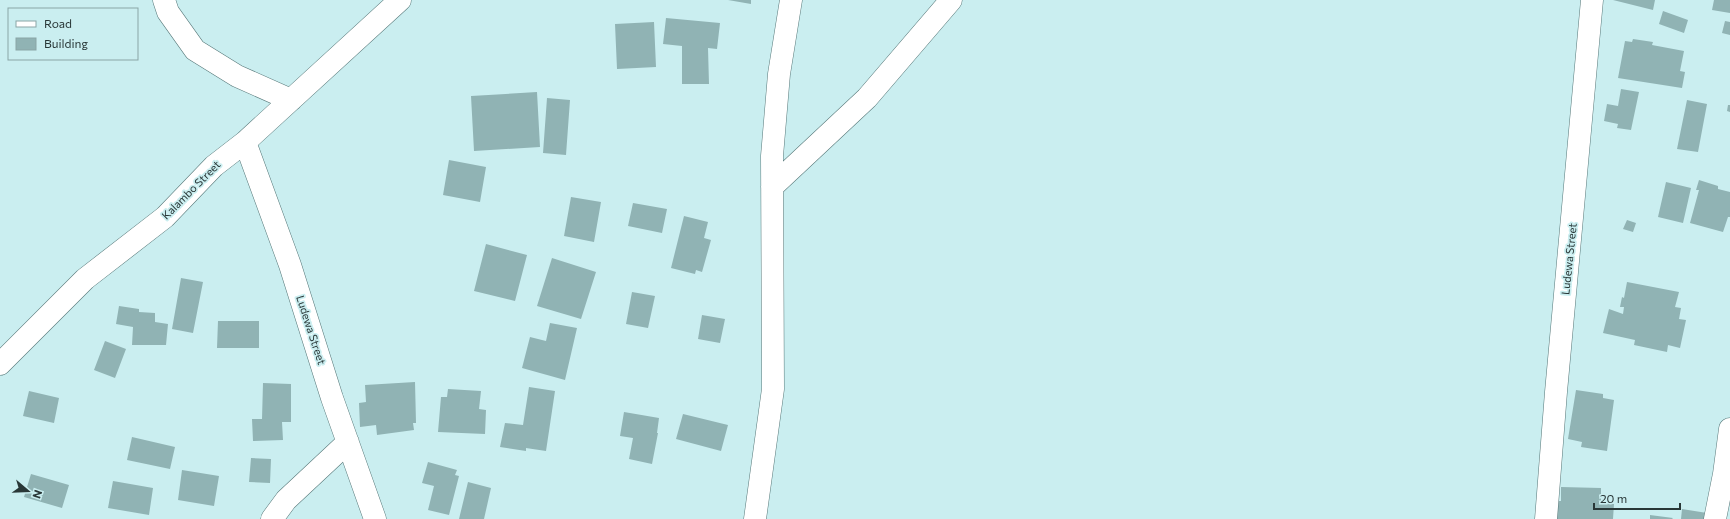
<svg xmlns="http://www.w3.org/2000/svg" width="1730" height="519" font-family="Commissioner,sans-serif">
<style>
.building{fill:#90b3b4}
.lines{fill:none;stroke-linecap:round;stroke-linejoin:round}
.minor-casing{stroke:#577879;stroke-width:23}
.minor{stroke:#fff;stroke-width:22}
.labels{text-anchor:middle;stroke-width:3.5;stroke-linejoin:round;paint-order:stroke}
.street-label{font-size:11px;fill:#293737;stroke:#caeef0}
</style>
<rect width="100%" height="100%" fill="#caeef0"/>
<path class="building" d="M 728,0 L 751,0 L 751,4 Z
M 1613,0 L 1655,0 L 1653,10 Z
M 1714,0 L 1730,0 L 1730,13 L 1712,10 Z
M 1663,11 L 1688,20 L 1684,33 L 1659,24 Z
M 666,18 L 720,23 L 717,49 L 708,48 L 709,84 L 682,84 L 682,46 L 663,44 Z
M 1725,21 L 1730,22 L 1730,35 L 1722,33 Z
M 654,22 L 656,67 L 617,69 L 615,24 Z
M 1633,39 L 1653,42 L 1652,45 L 1684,51 L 1680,71 L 1685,72 L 1682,88 L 1618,78 L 1625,41 L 1632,42 Z
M 1621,89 L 1639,92 L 1631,130 L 1617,128 L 1618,124 L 1604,121 L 1607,104 L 1618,106 Z
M 537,92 L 540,147 L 474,151 L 471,96 Z
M 547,98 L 570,100 L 566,155 L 543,153 Z
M 1687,100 L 1707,104 L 1698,152 L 1677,149 Z
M 1728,105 L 1730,105 L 1730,112 L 1727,111 Z
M 449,160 L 486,167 L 480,202 L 443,195 Z
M 1699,180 L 1718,186 L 1718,189 L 1730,192 L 1730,217 L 1728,217 L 1723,232 L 1690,223 L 1699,190 L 1696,190 Z
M 1666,182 L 1691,188 L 1683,223 L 1658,217 Z
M 571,197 L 601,202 L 594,242 L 564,236 Z
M 633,203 L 667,209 L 662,233 L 628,226 Z
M 684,216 L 708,222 L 704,238 L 711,240 L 702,272 L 696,270 L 695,274 L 671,268 Z
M 1627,220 L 1636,223 L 1633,232 L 1623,229 Z
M 486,244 L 527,255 L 515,301 L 474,291 Z
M 552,258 L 596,272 L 581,319 L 537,306 Z
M 181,278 L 203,282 L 193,333 L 172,329 Z
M 1627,282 L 1679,292 L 1675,307 L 1681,308 L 1679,319 L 1686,320 L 1680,348 L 1668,345 L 1667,352 L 1634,345 L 1635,340 L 1603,333 L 1609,309 L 1623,314 L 1624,307 L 1620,307 L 1622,297 L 1624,298 Z
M 632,292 L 655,296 L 648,328 L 626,324 Z
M 119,306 L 139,309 L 139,312 L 155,313 L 155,322 L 168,324 L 166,345 L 132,345 L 133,327 L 116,324 Z
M 702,315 L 725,319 L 720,343 L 698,339 Z
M 218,321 L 259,321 L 259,348 L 217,348 Z
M 550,323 L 577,328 L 565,380 L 522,368 L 530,337 L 546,341 Z
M 105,341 L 126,349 L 115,378 L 94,370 Z
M 415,382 L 416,423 L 413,423 L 414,430 L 377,435 L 376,425 L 360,427 L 359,403 L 366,402 L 365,385 Z
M 263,383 L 291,384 L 291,422 L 282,422 L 283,440 L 253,441 L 252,419 L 262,419 Z
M 529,387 L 555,391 L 546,451 L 526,448 L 526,451 L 500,447 L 505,423 L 523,425 Z
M 448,389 L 481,391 L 479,409 L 486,410 L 485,434 L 438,432 L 441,397 L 447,397 Z
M 1576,390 L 1603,394 L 1603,398 L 1614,400 L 1607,451 L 1581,447 L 1582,442 L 1568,439 Z
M 29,391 L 59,398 L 54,423 L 23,416 Z
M 624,412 L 659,418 L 657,433 L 658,433 L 652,464 L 629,459 L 633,438 L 620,436 Z
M 683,414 L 728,425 L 721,451 L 676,439 Z
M 132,437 L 175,447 L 170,469 L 127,460 Z
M 251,458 L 271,459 L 270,483 L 249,482 Z
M 428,462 L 457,470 L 455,475 L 459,476 L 449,515 L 428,510 L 434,486 L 422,483 Z
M 182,470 L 219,476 L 214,506 L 178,500 Z
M 31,474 L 69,485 L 62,508 L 24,497 Z
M 113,481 L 153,488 L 149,515 L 108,508 Z
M 468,482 L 491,488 L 484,519 L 459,519 Z
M 1561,487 L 1601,488 L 1601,503 L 1614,504 L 1613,519 L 1554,519 L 1555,501 L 1561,501 Z
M 1682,509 L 1707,513 L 1707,519 L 1681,519 Z
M 1650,515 L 1673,518 L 1672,519 L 1650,519 Z"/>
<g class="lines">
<defs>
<path id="minor" d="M 164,0 L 168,12 L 195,50 L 237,76 L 291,100
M 245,142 L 290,265 L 332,398 L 375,519
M 772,187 L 867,98 L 951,0
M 0,364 L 85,279 L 165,217 L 214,166 L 245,142 L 400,0
M 272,519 L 286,500 L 348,442
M 755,519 L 773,389 L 772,156 L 779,74 L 791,0
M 1546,519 L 1556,392 L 1592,0
M 1715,519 L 1724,474 L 1730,429"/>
</defs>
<use href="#minor" class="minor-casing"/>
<use href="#minor" class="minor"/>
</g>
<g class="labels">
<g class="street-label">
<text transform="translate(191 190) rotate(-45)" y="4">Kalambo Street</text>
<text transform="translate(1569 259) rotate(-84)" y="4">Ludewa Street</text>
<text transform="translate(311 330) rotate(72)" y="4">Ludewa Street</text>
</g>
</g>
<rect x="8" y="8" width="130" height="52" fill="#caeef0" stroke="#8aa5a6"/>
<rect x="16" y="21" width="20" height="6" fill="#ffffff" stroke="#8aa5a6"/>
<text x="44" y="28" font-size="12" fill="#293737">Road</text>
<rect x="16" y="38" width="20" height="12" fill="#90b3b4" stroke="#8aa5a6"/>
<text x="44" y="48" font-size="12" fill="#293737">Building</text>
<g transform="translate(28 491) rotate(109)" stroke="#caeef0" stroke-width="3" paint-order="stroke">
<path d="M0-3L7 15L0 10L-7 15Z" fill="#293737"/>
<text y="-6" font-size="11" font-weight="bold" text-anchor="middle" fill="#293737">N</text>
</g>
<path d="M1594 503v6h86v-6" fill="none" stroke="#293737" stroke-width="2"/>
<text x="1600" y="503" font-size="12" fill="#293737" stroke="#caeef0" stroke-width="3" paint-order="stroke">20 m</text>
</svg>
